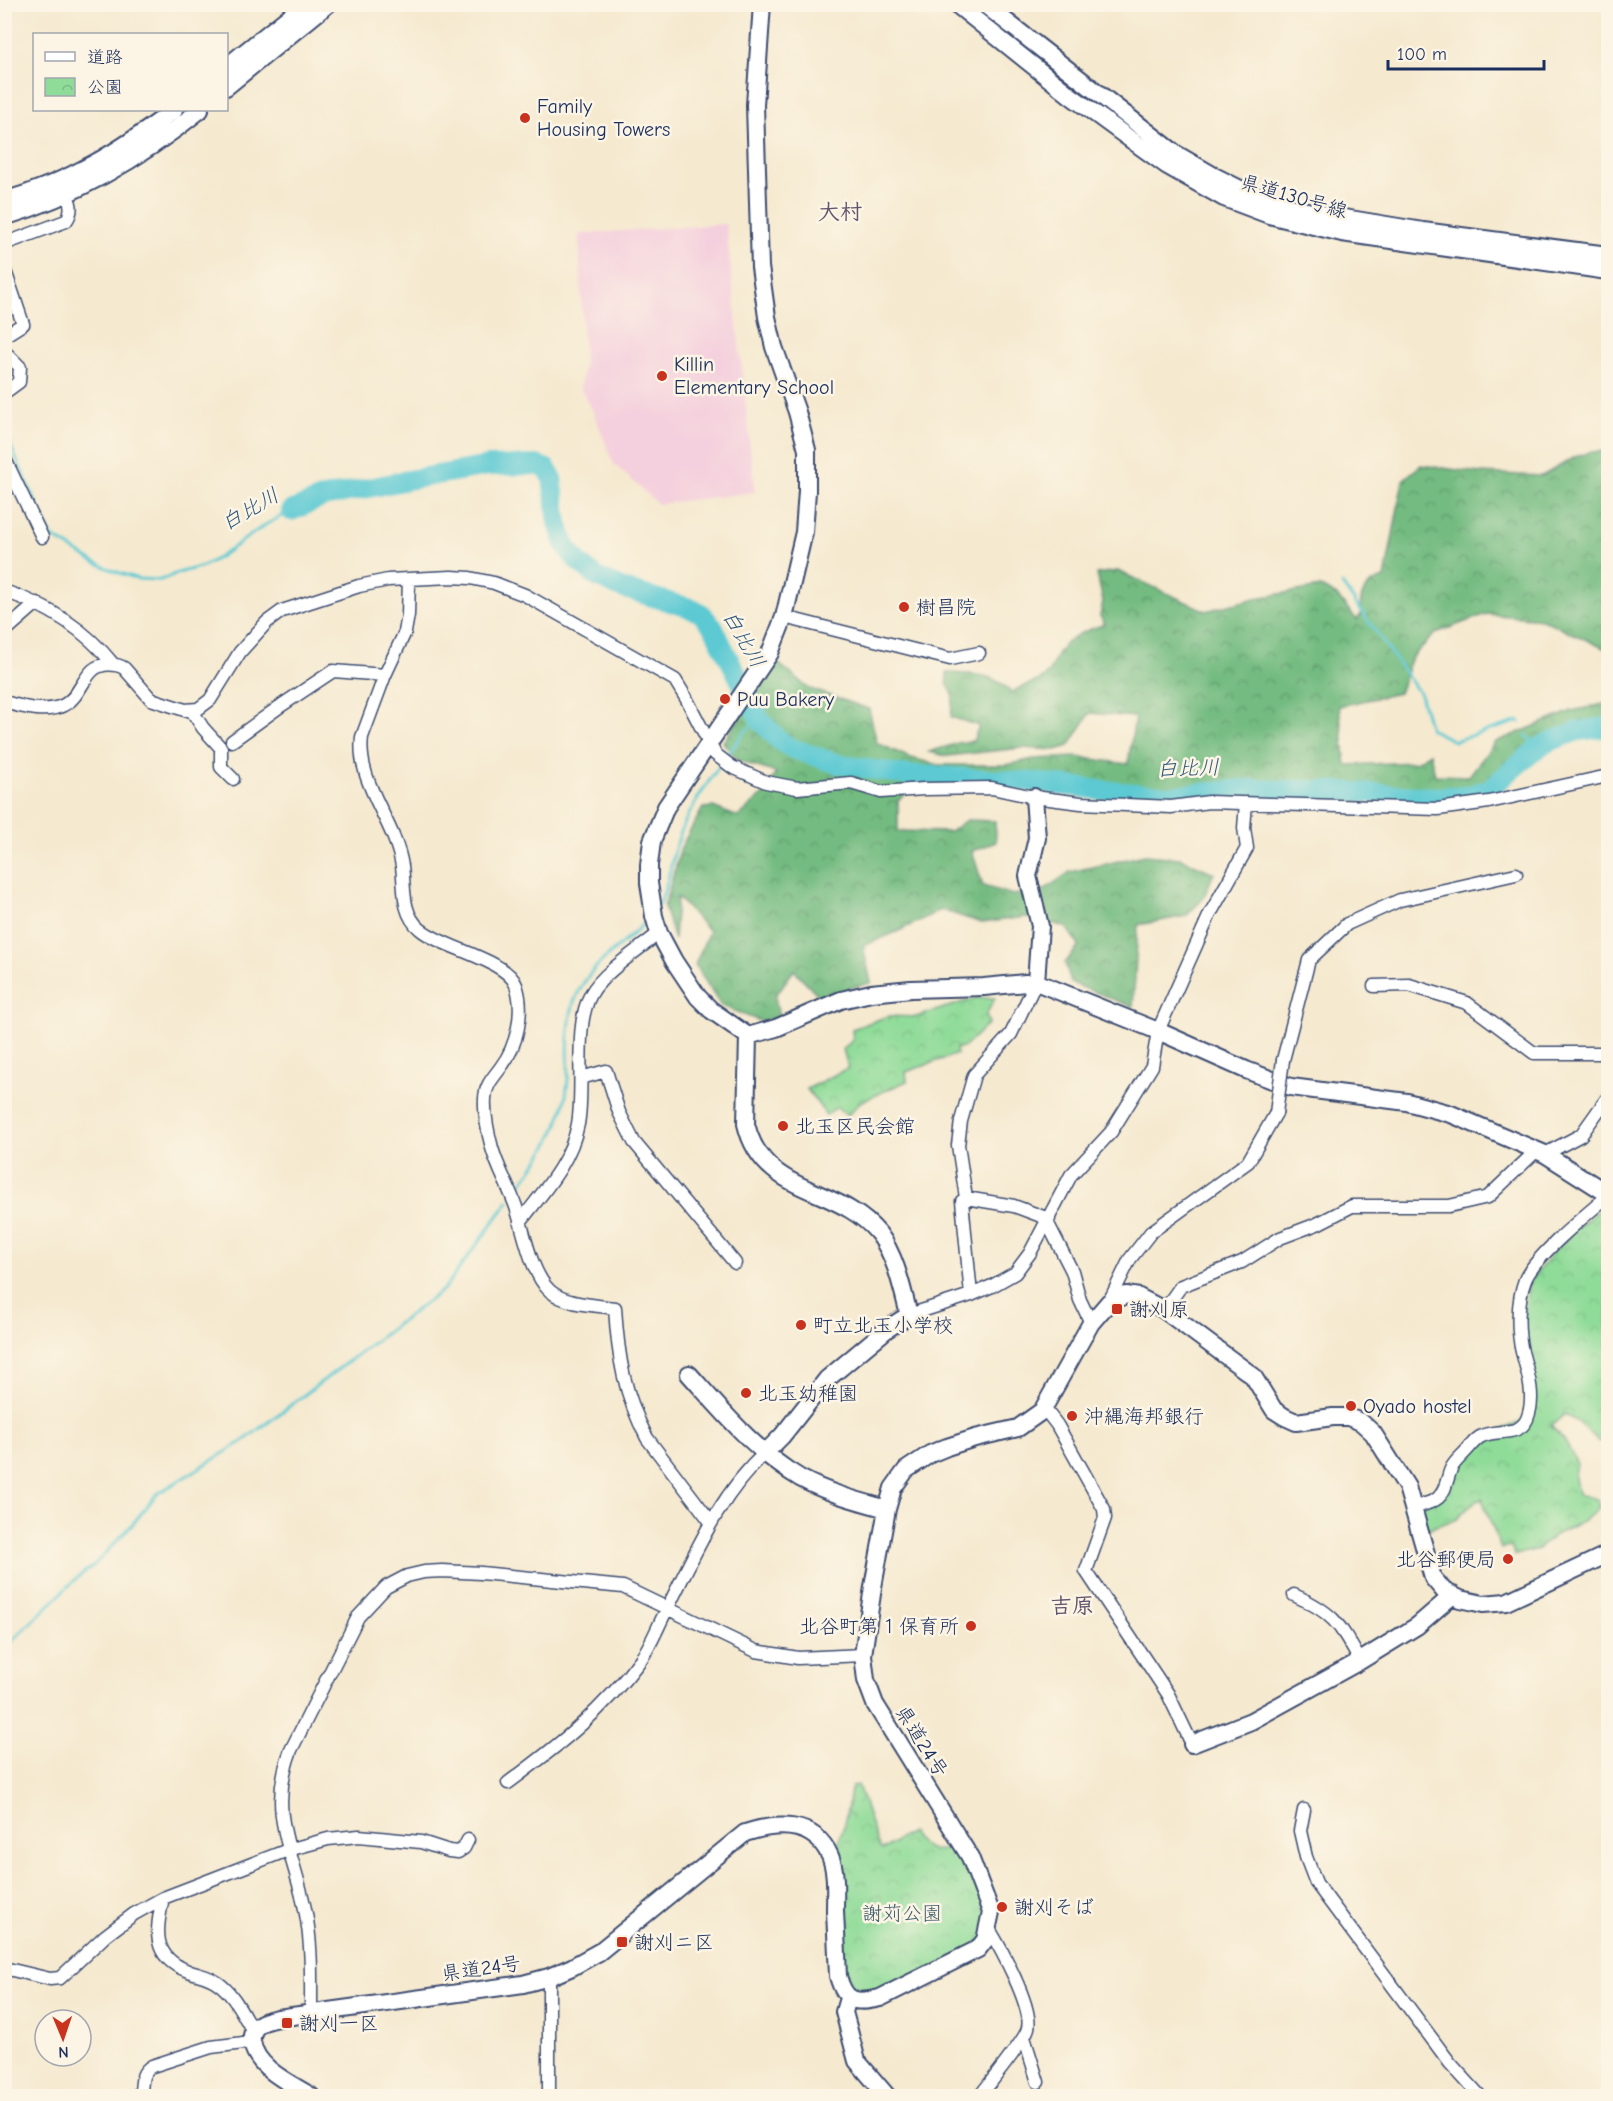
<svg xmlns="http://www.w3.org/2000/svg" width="1613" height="2101" font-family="'Comic Neue','Klee One',sans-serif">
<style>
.built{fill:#f4cfdd}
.forest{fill:url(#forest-crowns);stroke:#47756f;stroke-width:1.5}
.park{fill:url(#park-crowns);stroke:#55857b;stroke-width:1.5}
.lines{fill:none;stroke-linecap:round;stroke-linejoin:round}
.stream{stroke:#5cc9d3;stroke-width:3}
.river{stroke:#5cc9d3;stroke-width:20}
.street-casing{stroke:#3c4b6f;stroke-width:15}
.secondary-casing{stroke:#3c4b6f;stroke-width:20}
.street{stroke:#fff;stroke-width:12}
.secondary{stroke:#fff;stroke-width:16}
.street-bridge-casing{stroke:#3c4b6f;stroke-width:15;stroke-linecap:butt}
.street-bridge{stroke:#fff;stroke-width:12}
.poi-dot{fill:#c8321e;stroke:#fcf5e5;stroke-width:2}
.labels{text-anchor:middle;stroke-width:5;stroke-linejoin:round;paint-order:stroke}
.poi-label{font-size:20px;fill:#1b2f5e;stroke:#fcf5e5;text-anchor:start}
.street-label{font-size:20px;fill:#1b2f5e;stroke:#fcf5e5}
.park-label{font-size:20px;fill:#385a6c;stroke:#fcf5e5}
.water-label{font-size:21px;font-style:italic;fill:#2b567b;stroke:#fcf5e5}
.quarter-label{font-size:22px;font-weight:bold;fill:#61546d;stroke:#fcf5e5}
</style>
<defs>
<pattern id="forest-crowns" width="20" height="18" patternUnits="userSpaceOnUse" patternTransform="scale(1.5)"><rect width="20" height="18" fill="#73bb80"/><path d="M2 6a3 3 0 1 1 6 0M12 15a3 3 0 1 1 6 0" fill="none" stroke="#5e986c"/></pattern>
<pattern id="park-crowns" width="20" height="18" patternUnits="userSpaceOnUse" patternTransform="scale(1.5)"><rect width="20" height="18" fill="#8fdb98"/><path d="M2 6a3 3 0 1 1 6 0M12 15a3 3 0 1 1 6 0" fill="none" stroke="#7bbc85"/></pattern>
</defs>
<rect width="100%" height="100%" fill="#fcf5e5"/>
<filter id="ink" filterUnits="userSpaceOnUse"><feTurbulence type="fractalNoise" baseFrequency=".0167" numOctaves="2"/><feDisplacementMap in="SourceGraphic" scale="12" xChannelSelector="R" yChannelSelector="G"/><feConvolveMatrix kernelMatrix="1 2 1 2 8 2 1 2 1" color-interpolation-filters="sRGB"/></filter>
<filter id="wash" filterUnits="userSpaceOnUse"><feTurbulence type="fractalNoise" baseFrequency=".008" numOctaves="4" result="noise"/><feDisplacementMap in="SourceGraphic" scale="24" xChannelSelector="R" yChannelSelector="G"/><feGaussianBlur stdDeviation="1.35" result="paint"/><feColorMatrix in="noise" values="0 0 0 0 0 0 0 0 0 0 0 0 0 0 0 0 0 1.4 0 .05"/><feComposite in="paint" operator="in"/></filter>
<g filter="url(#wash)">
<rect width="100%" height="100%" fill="#f5e9cf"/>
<path class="built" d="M 726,224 L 755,492 L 658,504 L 613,463 L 594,413 L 580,388 L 584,363 L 579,234 Z"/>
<path class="forest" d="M 1608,451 L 1608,650 L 1542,619 L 1486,614 L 1436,633 L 1412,657 L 1399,693 L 1339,706 L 1346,765 L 1416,762 L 1430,753 L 1435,775 L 1469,776 L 1495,742 L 1572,711 L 1608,703 L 1608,722 L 1562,728 L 1533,741 L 1488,793 L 1462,800 L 1417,802 L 1264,795 L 1157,800 L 969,781 L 922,782 L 898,800 L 898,831 L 950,832 L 966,820 L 995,821 L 996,842 L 972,851 L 983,886 L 1013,895 L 1044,890 L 1070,872 L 1145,855 L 1180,858 L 1214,873 L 1203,899 L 1186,916 L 1138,925 L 1133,1007 L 1071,983 L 1065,963 L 1079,946 L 1066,927 L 1025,917 L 982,923 L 941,910 L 899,931 L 863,946 L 871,983 L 850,988 L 823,1000 L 794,970 L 775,996 L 779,1019 L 760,1021 L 721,1006 L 695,965 L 709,931 L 677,897 L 674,940 L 664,907 L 682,845 L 703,808 L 713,807 L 738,817 L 763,795 L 776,773 L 737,760 L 723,742 L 777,662 L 808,688 L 869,709 L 877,743 L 908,757 L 938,765 L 1006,765 L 1033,759 L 1077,757 L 1128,764 L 1135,717 L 1090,713 L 1069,746 L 1056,750 L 1022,748 L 947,756 L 929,752 L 958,743 L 973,741 L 979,726 L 951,717 L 953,695 L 947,683 L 947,673 C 970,674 997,673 1011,693 C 1023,683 1034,685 1044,677 C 1051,671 1054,661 1058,653 C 1068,636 1087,630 1105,624 L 1100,616 L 1103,601 L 1097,574 L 1118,571 L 1206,611 L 1256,598 L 1321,587 L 1337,596 L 1357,620 L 1361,614 C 1358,595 1366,582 1385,578 L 1403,480 L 1421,465 L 1480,473 L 1542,476 L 1575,457 L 1590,452 Z"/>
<path class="park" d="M 976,998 L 995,998 L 986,1015 L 989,1023 L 965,1046 L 956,1049 L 957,1054 L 906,1072 L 907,1081 L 860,1102 L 847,1116 L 837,1107 L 826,1115 L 807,1089 L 848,1068 L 843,1049 L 853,1040 L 852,1029 L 888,1016 L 916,1017 Z
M 1604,1206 L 1608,1208 L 1608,1437 L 1600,1442 L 1578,1422 L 1565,1414 L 1551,1426 L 1565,1441 L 1577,1464 L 1574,1473 L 1578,1494 L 1597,1499 L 1599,1508 L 1593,1514 L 1572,1527 L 1555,1535 L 1538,1549 L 1515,1555 L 1511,1547 L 1501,1549 L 1482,1499 L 1474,1502 L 1457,1519 L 1421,1531 L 1414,1508 L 1435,1500 L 1474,1443 L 1528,1418 L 1520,1336 L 1529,1283 L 1550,1256 L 1577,1228 Z
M 858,1785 L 878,1845 L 882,1850 L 911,1832 C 926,1854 938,1855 961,1843 L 991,1912 L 985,1940 L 880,1998 L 848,1998 L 831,1863 L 843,1829 L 852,1786 Z"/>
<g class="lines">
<path class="stream" d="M 4,431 L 51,536 L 94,562 L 114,571 L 138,579 L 160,580 L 178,573 L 203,566 L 218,558 L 265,525 L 291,511
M 1342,584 L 1420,694 L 1430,729 L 1454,741 L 1519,721 L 1520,722
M 1526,735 L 1538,748
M 726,757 L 744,732 L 760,720
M 659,905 C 669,885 670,864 677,843 C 686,813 705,787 722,762
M 514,1193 C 542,1157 565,1126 568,1079 C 569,1054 566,1026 574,1002 C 590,960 623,949 649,917
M 4,1651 L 13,1640 L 78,1577 L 94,1565 L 131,1526 L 157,1494 L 242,1442 L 444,1289 L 509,1201"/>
<path class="river" d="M 291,511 L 324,497 L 408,480 L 488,466 L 537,465 L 547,469 L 552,478 L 558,523 L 565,545 L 578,562 L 597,577 L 621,588 L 687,607 L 701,613 L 713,627 L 760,720 L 779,740 L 791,748 L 838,764 L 899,774 L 1034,782 L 1100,790 L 1169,796 L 1246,789 L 1338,791 L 1432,797 L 1469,795 L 1489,789 L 1538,748 L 1549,742 L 1578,731 L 1608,727"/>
</g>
</g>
<g filter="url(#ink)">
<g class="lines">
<defs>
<path id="street" d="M 4,244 L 66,221 C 75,209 69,199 63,187
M 4,268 L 23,324 L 4,336
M 4,351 L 20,367 L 19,382 L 4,393
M 4,457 L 42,537
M 409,579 L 408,615 L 405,632 L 385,675 L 362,737 C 356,783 395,821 402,866 C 405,888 401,913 420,929 C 442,948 507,960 516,985 C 525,1011 517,1046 501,1067 C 494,1077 485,1085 485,1099 C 484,1114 488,1133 492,1148 C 498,1169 509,1187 516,1207 C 524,1231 531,1274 550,1291 C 566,1305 595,1305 615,1308 C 618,1357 624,1394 647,1438 L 711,1522
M 4,591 C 46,605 85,629 113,664
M 784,617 L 950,659 L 979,653
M 4,632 L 37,603
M 4,702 C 22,707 46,714 64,705 C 78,698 82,680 93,670 C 101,663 116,663 124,668 L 151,699 L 185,710 L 198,709 L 210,700 L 240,652 L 267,622 L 282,611 L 359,586 L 388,580 L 451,577 L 470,578 L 494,583 L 525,595 L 675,680 L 686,698 L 715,754 L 732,767 L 766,782 L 797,788 L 851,783 L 881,792 L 924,789 L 992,788 L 1034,797 L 1081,803 L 1171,807 L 1209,802 L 1438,809 L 1489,802 L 1608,776
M 192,711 L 203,728 L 221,748 L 221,767 L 233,779
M 232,741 L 282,705 L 333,671 L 385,675
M 1374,986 L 1409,985 L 1467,1003 L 1534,1053 L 1608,1053
M 1283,1060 L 1309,960 L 1347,924 L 1400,900 L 1516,874
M 581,1078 L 606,1071 L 619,1112 L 634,1142 L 735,1263
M 1545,1154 L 1581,1135 L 1608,1097
M 966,1198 L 1014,1206 L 1049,1219
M 520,1222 C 543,1192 571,1162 578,1124 C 585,1086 573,1026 591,994 C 603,972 640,949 659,933
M 1047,1222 L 1072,1271 L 1080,1300 L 1091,1323
M 971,1295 L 962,1201 L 966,1198 L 958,1145 L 961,1121 L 974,1075 L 1011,1034 L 1036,982
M 1109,1302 L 1130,1259 L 1151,1232 L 1248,1162 L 1276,1113
M 1164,1310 L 1181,1286 L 1242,1262 L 1280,1238 L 1317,1224 L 1352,1206 L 1449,1206 L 1488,1197 L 1536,1151
M 909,1315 L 971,1295 L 992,1286 L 1015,1273 L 1030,1253 L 1071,1175 L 1111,1132 L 1152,1066 L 1158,1031 L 1210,914 L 1247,848 L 1244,828 L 1246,803
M 1044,1408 L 1057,1425 L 1104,1509 L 1105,1518 L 1086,1571 L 1168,1694 L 1192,1744
M 1413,1508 C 1421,1505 1432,1503 1438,1498 C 1446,1491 1447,1478 1451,1469 C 1454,1462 1461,1457 1466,1451 C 1471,1446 1475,1439 1482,1436 C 1497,1429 1519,1437 1527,1419 C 1536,1398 1528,1373 1522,1352 C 1517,1330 1517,1301 1525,1280 C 1534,1257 1588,1213 1608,1196
M 1294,1595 C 1334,1613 1339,1623 1360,1661
M 508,1783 C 559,1745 602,1712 641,1659 C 651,1645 658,1626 666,1611 C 694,1556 719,1495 765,1453
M 1304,1810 L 1300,1831 L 1306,1857 L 1316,1883 L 1450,2063 L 1480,2096
M 163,1898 C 156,1930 151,1957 188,1971 C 198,1975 209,1976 218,1983 C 234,1994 243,2015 253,2031
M 4,1968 L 50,1979 L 60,1978 L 105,1936 L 134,1914 L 163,1898 L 288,1850 L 328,1839 L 359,1836 L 421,1842 L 449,1851 L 458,1852 L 464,1848 L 468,1840
M 311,2012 C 311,1982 312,1951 307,1920 C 297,1856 265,1817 291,1750 L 358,1617 L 386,1587 L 407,1576 L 424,1572 L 442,1571 L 481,1573 L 623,1587 L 756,1651 L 798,1658 L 863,1655
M 1024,2037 L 1038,2082
M 141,2093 C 142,2081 141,2072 152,2066 L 211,2047 L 252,2042
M 549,2096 L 549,1977
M 980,2096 C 989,2084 1026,2039 1028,2028 C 1033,2007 1000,1947 989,1929"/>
<path id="secondary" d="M 956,4 L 1071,96 L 1130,139 L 1166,165 L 1224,198 L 1269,215 L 1342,233 L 1608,271
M 984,4 L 1176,154 L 1214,176 L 1250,194 L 1297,209 L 1344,218 L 1423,231 L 1608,255
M 226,67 L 305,4
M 226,87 L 328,4
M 4,201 C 71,181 119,152 174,110
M 4,217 C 77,195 141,158 200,110
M 1034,797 L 1037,838 L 1028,876 L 1040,926 L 1036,982
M 748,1036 L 711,1010 L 698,997 L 674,961 L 659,933 L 654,916 L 649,883 L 649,865 L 652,841 L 666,807 L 770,653 L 784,617 L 804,532 L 807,491 L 807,450 L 797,412 L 774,347 L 767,317 L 760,267 L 755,105 L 762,4
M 748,1036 L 776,1028 L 841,1000 L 871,993 L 911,989 L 984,987 L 1036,982 L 1158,1031 L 1246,1070 L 1291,1087 L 1407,1102 L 1451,1114 L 1545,1154 L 1608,1194
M 748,1036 L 746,1124 C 763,1197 839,1184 879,1234 C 896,1257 902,1288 909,1315 L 887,1329 L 827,1379 L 782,1436 L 765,1453
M 689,1374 C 723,1412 756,1452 800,1478 C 827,1493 858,1501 887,1509
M 1192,1744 L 1251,1721 L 1360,1661 L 1417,1626 L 1453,1595
M 848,1998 L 844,2012 L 857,2061 L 887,2096
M 311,2096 C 290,2083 255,2068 252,2041 C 250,2022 271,2019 285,2017 L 523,1984 L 549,1977 L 572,1967 L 599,1952 L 745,1833 C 776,1823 814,1820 830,1856 C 837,1872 835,1894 835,1911 C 836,1933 837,1955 838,1976 C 845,2002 855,2004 880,1998 L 978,1949 L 985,1940 L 991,1912 L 970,1857 L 875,1704 L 866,1680 L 863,1655 L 873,1587 L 887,1509 L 893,1488 L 906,1470 L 930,1454 L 947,1447 L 975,1438 L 1018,1428 L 1042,1411 L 1091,1323 L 1109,1302 L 1126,1295 L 1139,1297 L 1164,1310 L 1253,1376 L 1274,1410 L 1285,1417 L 1296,1422 L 1333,1417 L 1348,1417 L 1361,1422 L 1373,1433 L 1407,1487 L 1433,1578 L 1444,1591 L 1460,1599 L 1483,1604 L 1506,1602 L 1608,1554"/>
</defs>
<use href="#street" class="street-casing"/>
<use href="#secondary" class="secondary-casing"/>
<use href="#street" class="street"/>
<use href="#secondary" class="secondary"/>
<defs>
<path id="street-bridge" d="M 1276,1113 L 1283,1060"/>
</defs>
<use href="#street-bridge" class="street-bridge-casing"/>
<use href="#street-bridge" class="street-bridge"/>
</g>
</g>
<g class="poi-dot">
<circle cx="525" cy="118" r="6"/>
<circle cx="662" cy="376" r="6"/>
<circle cx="904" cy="607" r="6"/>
<circle cx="725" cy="699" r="6"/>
<circle cx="783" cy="1126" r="6"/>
<rect x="1111" y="1303" width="12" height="12" rx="3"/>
<circle cx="801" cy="1325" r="6"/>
<circle cx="746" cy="1393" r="6"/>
<circle cx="1351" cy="1406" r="6"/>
<circle cx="1072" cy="1416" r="6"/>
<circle cx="1508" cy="1559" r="6"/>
<circle cx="971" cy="1626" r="6"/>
<circle cx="1002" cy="1907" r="6"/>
<rect x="616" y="1936" width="12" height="12" rx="3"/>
<rect x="281" y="2017" width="12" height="12" rx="3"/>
</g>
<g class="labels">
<g class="poi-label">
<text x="537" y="113">Family<tspan x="537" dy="23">Housing Towers</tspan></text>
<text x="674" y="371">Killin<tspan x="674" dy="23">Elementary School</tspan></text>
<text x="916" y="614">樹昌院</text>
<text x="737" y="706">Puu Bakery</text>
<text x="795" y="1133">北玉区民会館</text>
<text x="1129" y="1316">謝刈原</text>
<text x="813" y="1332">町立北玉小学校</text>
<text x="758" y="1400">北玉幼稚園</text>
<text x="1363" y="1413">Oyado hostel</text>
<text x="1084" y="1423">沖縄海邦銀行</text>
<text x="1496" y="1566" text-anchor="end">北谷郵便局</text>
<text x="959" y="1633" text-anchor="end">北谷町第１保育所</text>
<text x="1014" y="1914">謝刈そば</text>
<text x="634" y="1949">謝刈ニ区</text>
<text x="299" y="2030">謝刈一区</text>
</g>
<g class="street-label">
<text transform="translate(1294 196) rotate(16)" y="7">県道130号線</text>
<text transform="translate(922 1741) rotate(58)" y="7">県道24号</text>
<text transform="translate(481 1968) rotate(-8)" y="7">県道24号</text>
</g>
<g class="park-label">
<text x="902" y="1920">謝苅公園</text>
</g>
<g class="water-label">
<text transform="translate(250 509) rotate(-30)" y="7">白比川</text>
<text transform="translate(744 639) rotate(60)" y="7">白比川</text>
<text transform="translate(1188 768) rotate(-2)" y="7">白比川</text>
</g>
<g class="quarter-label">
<text x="840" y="219">大村</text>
<text x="1072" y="1613">吉原</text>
</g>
</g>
<rect width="1613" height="2101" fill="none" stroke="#fcf5e5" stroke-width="24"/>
<rect x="33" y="33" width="195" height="78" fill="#fcf5e5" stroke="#a2a6af" stroke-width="1.5"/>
<rect x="45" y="52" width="30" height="9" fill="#ffffff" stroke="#a2a6af" stroke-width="1.5"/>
<text x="87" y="63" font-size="18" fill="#1b2f5e">道路</text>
<rect x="45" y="78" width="30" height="18" fill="url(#park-crowns)" stroke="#a2a6af" stroke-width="1.5"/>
<text x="87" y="93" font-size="18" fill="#1b2f5e">公園</text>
<g transform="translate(63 2038) rotate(178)"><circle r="28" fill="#fcf5e5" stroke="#a2a6af" stroke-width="1.5"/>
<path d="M0-4.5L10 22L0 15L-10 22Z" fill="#c8321e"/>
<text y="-9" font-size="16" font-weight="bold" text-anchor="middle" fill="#1b2f5e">N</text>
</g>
<path d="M1388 60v9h156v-9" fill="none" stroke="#1b2f5e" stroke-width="3"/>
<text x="1397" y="60" font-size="18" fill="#1b2f5e" stroke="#fcf5e5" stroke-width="4.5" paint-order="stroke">100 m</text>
</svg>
